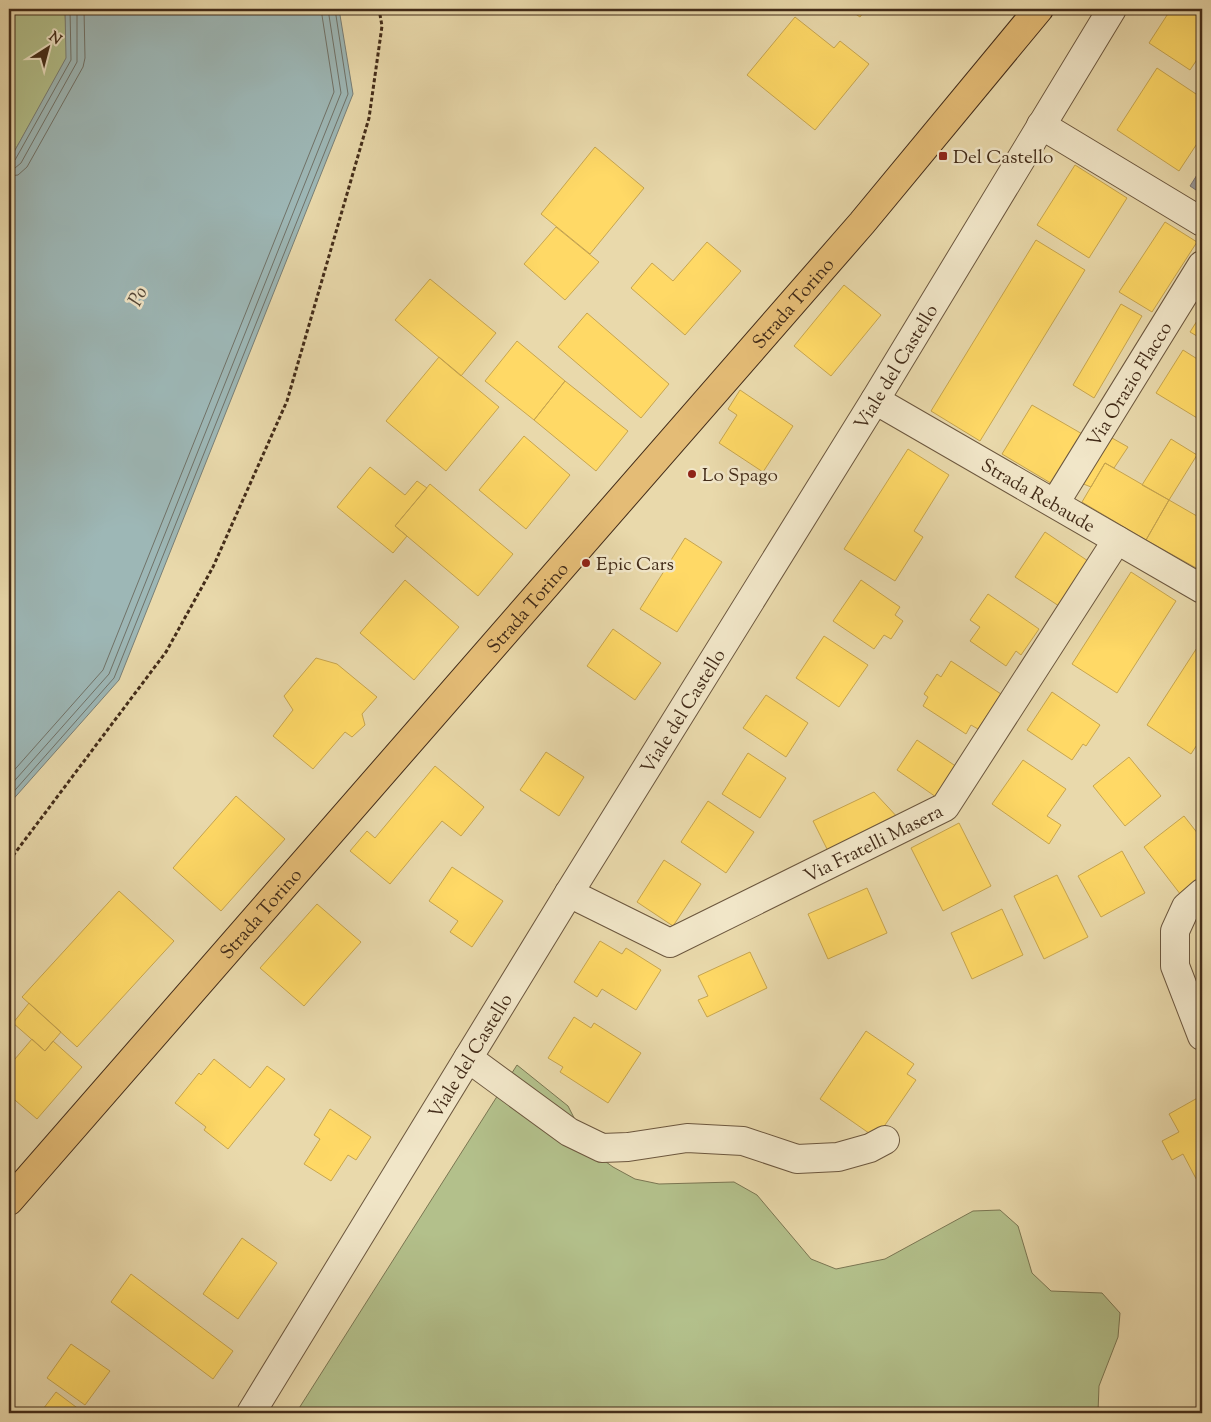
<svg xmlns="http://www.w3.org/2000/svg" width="1211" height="1422" font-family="'Sorts Mill Goudy',serif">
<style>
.green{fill:#b3c08b;stroke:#7b7652}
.water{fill:#9db7b6;stroke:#797f77}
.homes{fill:#ffd966;stroke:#c7a54f}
.industry{fill:#999;stroke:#7f7873}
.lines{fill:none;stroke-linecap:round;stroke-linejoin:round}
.shore{stroke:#707268;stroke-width:1}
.minor-casing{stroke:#6c573e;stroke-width:30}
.major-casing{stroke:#432c19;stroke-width:30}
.path{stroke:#432c19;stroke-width:3;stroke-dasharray:4 2.5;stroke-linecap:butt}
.minor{stroke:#f1e6c8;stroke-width:28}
.major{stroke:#e4bc76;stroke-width:28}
.poi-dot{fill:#8f2418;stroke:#f1e6c8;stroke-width:2}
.labels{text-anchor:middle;stroke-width:5;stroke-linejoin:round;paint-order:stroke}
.poi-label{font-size:19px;fill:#432c19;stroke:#f1e6c8;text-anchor:start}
.street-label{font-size:19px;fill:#432c19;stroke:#f1e6c8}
.water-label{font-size:20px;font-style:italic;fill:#554838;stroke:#f1e6c8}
</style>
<rect width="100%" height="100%" fill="#e9d9ab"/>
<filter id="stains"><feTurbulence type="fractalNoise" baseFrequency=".004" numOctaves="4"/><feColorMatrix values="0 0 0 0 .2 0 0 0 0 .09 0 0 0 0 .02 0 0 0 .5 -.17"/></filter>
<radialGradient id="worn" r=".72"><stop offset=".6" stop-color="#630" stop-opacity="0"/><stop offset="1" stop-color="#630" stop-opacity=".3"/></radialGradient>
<path class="green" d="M 9,9 L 65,9 L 67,58 L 9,161 Z
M 517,1065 L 568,1106 L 591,1151 L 613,1167 L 635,1179 L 659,1184 L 734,1182 L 757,1195 L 811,1259 L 836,1269 L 885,1259 L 973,1211 L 1000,1210 L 1018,1226 L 1032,1273 L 1051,1291 L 1102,1293 L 1120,1313 L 1118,1337 L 1099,1386 L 1098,1412 L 1100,1413 L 296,1413 Z"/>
<path class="water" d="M 65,9 L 339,9 L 353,94 L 119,680 L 9,804 L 9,161 L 66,58 Z"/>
<path class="homes" d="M 848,9 L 866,9 L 860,17 Z
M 1171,9 L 1202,9 L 1202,52 L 1190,70 L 1149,43 Z
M 795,17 L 834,48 L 840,41 L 869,64 L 815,130 L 747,75 Z
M 1157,68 L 1202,98 L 1202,136 L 1179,171 L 1117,130 Z
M 595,147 L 644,188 L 590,254 L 541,214 Z
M 1075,165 L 1127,198 L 1089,258 L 1037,225 Z
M 1165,222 L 1197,242 L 1152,312 L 1119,292 Z
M 556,227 L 599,262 L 565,300 L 524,264 Z
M 1036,240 L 1085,270 L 980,441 L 931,411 Z
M 707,242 L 741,271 L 685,335 L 631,288 L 652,263 L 673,281 Z
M 430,279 L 496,333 L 461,376 L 395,320 Z
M 844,285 L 881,315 L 831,376 L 794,346 Z
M 1121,304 L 1142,316 L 1094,398 L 1073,385 Z
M 587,313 L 669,384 L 641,418 L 558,347 Z
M 1202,313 L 1202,339 L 1190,332 Z
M 517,341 L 565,381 L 534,420 L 485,381 Z
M 1183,350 L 1202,362 L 1202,421 L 1156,393 Z
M 439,357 L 499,407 L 446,471 L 386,421 Z
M 565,381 L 628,431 L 596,471 L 534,420 Z
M 740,390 L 793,426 L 763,472 L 719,443 L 737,415 L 728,409 Z
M 1032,405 L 1084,435 L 1054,485 L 1002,454 Z
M 524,436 L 570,475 L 526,529 L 479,490 Z
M 1112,438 L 1128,447 L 1114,468 L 1105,463 L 1091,487 L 1081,483 Z
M 1171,439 L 1197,455 L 1169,500 L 1142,485 Z
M 908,449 L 949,475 L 914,531 L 923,537 L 895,581 L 844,549 Z
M 1105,463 L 1169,500 L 1146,540 L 1082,502 Z
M 370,467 L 405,495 L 417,481 L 427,488 L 395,526 L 407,536 L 393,553 L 337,507 Z
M 430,484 L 513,554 L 478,596 L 395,526 Z
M 1169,500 L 1202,519 L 1202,567 L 1200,570 L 1146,540 Z
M 1045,532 L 1091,563 L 1062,608 L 1015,577 Z
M 685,538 L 722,562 L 677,632 L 640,609 Z
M 1131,572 L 1176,601 L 1117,693 L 1072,664 Z
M 405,580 L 459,627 L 414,680 L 360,633 Z
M 861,580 L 900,607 L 895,615 L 903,621 L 891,639 L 884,635 L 874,649 L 833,621 Z
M 988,594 L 1039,629 L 1021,655 L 1016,651 L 1006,666 L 970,641 L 980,627 L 970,620 Z
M 613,629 L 661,663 L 635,700 L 587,666 Z
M 824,636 L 868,665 L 839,707 L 796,678 Z
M 1202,640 L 1202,737 L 1191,754 L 1147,725 Z
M 316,658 L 337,664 L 377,697 L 362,714 L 365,725 L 352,737 L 345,732 L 313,769 L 273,736 L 293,710 L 284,696 Z
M 951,661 L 1001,694 L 978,729 L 971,725 L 966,734 L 923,706 L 928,697 L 924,694 L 937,674 L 941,677 Z
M 1052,692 L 1100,725 L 1086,746 L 1083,744 L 1072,760 L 1027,730 Z
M 766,695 L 808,723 L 786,757 L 743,728 Z
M 917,740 L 960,769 L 939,799 L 897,770 Z
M 546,752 L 584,777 L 559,816 L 520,790 Z
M 748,753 L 786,778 L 760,818 L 722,794 Z
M 1129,757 L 1161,796 L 1125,826 L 1093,786 Z
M 1023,760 L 1066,789 L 1047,816 L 1061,825 L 1049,844 L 992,804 Z
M 435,766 L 484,807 L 461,836 L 442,821 L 390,884 L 350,851 L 367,831 L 375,838 Z
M 874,792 L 900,820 L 830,855 L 813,821 Z
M 236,796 L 285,839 L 221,911 L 173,868 Z
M 708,801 L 754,832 L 726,873 L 681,842 Z
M 1184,816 L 1202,839 L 1202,885 L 1184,899 L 1144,847 Z
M 959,823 L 991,886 L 943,911 L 911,848 Z
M 1122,851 L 1145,893 L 1101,917 L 1078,876 Z
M 664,860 L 701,884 L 673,926 L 637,902 Z
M 452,867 L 503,901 L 472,947 L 450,932 L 458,921 L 429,901 Z
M 1057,875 L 1088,937 L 1044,959 L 1014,896 Z
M 867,888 L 887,933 L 828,959 L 808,914 Z
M 119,891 L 174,941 L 77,1047 L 22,997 Z
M 317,904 L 361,942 L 304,1006 L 260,968 Z
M 1002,909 L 1023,955 L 972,979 L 951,933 Z
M 600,941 L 622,954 L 626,948 L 661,970 L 636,1010 L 602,989 L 597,997 L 574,982 Z
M 750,952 L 767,988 L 707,1017 L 698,1000 L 708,996 L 698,976 Z
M 29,1003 L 61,1032 L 45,1051 L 13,1023 Z
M 574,1017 L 591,1028 L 594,1023 L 641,1053 L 608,1103 L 560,1072 L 563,1067 L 548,1058 Z
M 866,1031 L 914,1064 L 907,1074 L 916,1080 L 876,1138 L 820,1099 Z
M 32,1039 L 45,1051 L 53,1041 L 82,1067 L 37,1119 L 9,1095 L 9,1066 Z
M 214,1059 L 250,1088 L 267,1066 L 285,1079 L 228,1149 L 204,1130 L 206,1127 L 175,1103 L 199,1073 L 201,1075 Z
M 1201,1096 L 1202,1099 L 1202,1190 L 1183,1154 L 1172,1160 L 1162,1141 L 1179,1132 L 1169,1114 Z
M 330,1109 L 371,1137 L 356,1160 L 348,1155 L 331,1181 L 304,1164 L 320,1139 L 314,1135 Z
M 242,1238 L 277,1263 L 238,1319 L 203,1294 Z
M 131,1274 L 233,1351 L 213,1379 L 111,1302 Z
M 9,1340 L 14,1344 L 9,1351 Z
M 71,1344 L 110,1371 L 85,1405 L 47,1378 Z
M 56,1392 L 84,1413 L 40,1413 Z"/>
<path class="industry" d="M 1202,167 L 1202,194 L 1190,186 Z"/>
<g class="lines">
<path class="shore" d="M 9,163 L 15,160 L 71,60 L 70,9
M 9,169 L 15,168 L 21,163 L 77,62 L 77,9
M 9,176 L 18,175 L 27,167 L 83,67 L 85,58 L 84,9
M 9,776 L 103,670 L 334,92 L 321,9
M 9,787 L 109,674 L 341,93 L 328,9
M 9,797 L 114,678 L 348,94 L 335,9"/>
<defs>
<g id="minor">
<path d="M 1041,125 L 1202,222"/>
<path id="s1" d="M 875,400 L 1202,589"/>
<path id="s2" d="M 1055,503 L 1202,265"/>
<path id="s3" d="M 569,893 L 670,943 L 945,807 L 1117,540"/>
<path d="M 1202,893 L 1186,907 L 1175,931 L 1175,966 L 1202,1036"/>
<path d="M 468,1058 L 569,1132 L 602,1148 L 628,1147 L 687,1138 L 743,1141 L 797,1159 L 838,1157 L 870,1148 L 885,1140"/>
<path id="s4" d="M 251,1413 L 569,893 L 875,400 L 1112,9"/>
</g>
<g id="major">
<path id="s5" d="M 9,1201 L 862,223 L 1039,9"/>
</g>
</defs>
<use href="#minor" class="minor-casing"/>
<use href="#major" class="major-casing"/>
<path class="path" d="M 9,861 L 166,652 L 213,567 L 287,401 L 369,118 L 382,26 L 379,9"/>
<use href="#minor" class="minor"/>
<use href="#major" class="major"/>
</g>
<g class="poi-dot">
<rect x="938" y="151" width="10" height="10" rx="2.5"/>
<circle cx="692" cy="474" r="5"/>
<circle cx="586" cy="563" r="5"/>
</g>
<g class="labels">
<g class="poi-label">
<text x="953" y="163">Del Castello</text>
<text x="702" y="481">Lo Spago</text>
<text x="596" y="570">Epic Cars</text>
</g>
<g class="street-label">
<text dy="7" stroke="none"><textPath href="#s5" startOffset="1192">Strada Torino</textPath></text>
<text dy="7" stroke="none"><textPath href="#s4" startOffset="1229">Viale del Castello</textPath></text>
<text dy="7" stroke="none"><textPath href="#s2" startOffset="140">Via Orazio Flacco</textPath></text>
<text dy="7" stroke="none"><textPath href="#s1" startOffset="189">Strada Rebaude</textPath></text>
<text dy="7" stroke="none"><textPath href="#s5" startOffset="788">Strada Torino</textPath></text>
<text dy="7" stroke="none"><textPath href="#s4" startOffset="824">Viale del Castello</textPath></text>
<text dy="7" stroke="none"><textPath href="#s3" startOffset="339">Via Fratelli Masera</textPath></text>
<text dy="7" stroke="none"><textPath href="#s5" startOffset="382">Strada Torino</textPath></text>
<text dy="7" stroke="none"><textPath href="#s4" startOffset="419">Viale del Castello</textPath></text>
</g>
<g class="water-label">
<text transform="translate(137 296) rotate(-64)" y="7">Po</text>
</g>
</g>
<rect width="1211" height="1422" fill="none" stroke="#e9d9ab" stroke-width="30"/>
<rect x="10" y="10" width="1191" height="1402" fill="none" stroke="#432c19" stroke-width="2.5"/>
<rect x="15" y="15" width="1181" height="1392" fill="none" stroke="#432c19"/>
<g transform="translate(48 48) rotate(36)" stroke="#f1e6c8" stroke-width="4" paint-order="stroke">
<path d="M0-4L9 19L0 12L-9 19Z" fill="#432c19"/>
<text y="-8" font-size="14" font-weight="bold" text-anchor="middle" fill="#432c19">N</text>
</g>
<rect width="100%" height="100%" filter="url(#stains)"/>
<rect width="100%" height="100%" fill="url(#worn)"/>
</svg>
